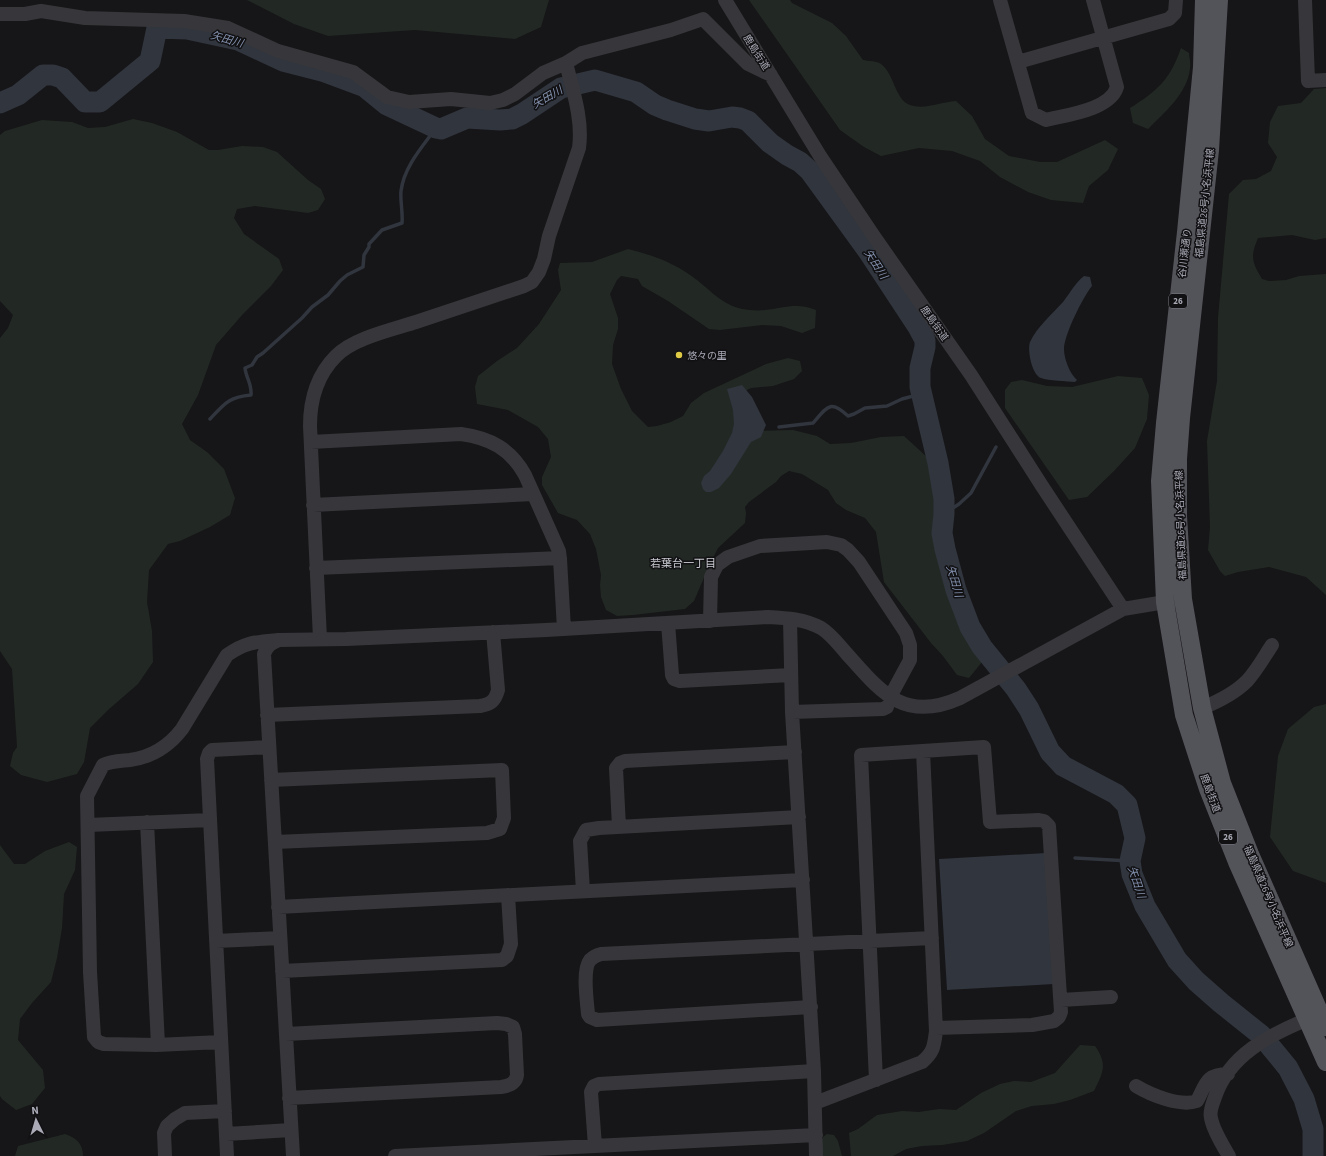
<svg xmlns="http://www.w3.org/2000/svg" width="1326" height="1156" font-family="'Source Sans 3','Noto Sans JP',sans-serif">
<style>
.green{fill:#222924}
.water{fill:#30353e}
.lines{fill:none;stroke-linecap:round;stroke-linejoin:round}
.stream{stroke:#30353e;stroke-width:3.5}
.river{stroke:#30353e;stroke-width:21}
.minor{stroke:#37373b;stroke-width:14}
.major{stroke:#53535a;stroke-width:18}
.poi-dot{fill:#dfca45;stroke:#111012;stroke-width:1.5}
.labels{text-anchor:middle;stroke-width:3;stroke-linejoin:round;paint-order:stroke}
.shield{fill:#111012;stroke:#7b7c85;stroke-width:1}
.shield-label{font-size:9px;font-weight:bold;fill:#a9aab6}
.street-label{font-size:10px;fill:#a9aab6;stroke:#111012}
.poi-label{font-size:10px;fill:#a9aab6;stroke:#111012;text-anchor:start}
.water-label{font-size:11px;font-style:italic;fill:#8391ad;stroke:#111012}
.neighbourhood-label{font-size:11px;fill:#c9cad2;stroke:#111012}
</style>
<rect width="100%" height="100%" fill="#161517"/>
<path class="green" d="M 247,0 L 549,0 L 541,27 L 515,39 L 415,30 L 328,36 L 294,24 Z
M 749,0 L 790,0 L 792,3 L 832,23 L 846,36 L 863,60 C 868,61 877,61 881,64 C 894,73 895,100 910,105 C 925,110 941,102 956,101 L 972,116 L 985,139 L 1009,156 L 1040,162 L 1057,162 L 1105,140 L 1118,149 L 1108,170 L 1089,186 L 1083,203 L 1051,200 L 1028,192 L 1000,177 L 980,161 L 952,151 L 919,148 L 881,156 L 864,147 L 840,130 Z
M 1181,48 L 1189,53 C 1189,57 1191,63 1190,68 C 1188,93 1164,113 1148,129 L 1133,123 L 1130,108 C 1157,91 1170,80 1181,48 Z
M 1326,88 L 1326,238 L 1315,240 L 1292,235 L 1258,238 C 1250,257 1252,262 1262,279 L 1269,281 L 1286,280 L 1299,276 L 1326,274 L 1326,595 L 1306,577 L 1269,567 L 1238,572 L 1225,576 L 1220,571 L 1208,550 L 1210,527 L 1207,441 L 1217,381 L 1218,318 L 1229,194 L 1243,180 L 1256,179 L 1271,171 L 1277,157 L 1268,143 L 1270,122 L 1278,106 L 1301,103 L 1314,89 Z
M 133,119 L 152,123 L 177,132 L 209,150 L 218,150 L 242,146 L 263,147 L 277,152 L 308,180 L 321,189 L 325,199 L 318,210 L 308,213 L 255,206 L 237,209 L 234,218 L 244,234 L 279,259 L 283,270 L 271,286 L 243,314 L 216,345 L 198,395 L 182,424 L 190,440 L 207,452 L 224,469 L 235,498 L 230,515 L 210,527 L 180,541 L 168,544 L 149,570 L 147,602 L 152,631 L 153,662 L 138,684 L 108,710 L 90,728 L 84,762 L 77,774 L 47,782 L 21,775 L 10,766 L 13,753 L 17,747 L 12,669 L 0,651 L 0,338 L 8,328 L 13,315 L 0,301 L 0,135 L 5,131 L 42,120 L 72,122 L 88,128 L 105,127 Z
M 628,249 C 653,255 677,264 697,280 C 711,291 721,303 738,308 C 745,310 757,311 765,310 C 783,308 798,302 816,310 L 815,328 L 802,333 L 781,326 L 762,325 L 720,330 L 709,329 L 668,301 L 642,286 L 638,279 L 621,276 L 617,280 L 610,294 L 618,318 L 618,329 L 613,345 L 612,364 L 621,389 L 632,411 L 648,427 L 657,426 L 671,422 L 683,416 L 691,403 L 704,393 L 766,364 L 788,358 L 800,361 L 802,371 L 794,379 L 773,386 L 751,388 L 739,394 L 753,431 L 793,430 L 817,436 L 830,444 L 851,443 L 881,437 L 904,436 L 939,468 L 947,481 L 950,506 L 951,539 L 955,575 L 972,620 L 982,662 L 969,678 L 957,675 L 943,656 L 931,643 L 884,582 L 876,532 L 865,518 L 846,510 L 836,503 L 828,490 L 802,474 L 789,471 L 781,476 L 776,482 L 749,502 L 745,507 L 746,513 L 745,523 L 718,548 L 709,566 L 694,601 L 685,609 L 633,615 L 617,616 L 606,610 L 601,597 L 600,585 L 601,575 L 596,549 L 590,534 L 577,520 L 558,513 L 542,485 L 542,477 L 551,457 L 548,439 L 538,427 L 508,410 L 477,404 L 475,387 L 478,376 L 497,361 L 517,348 L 539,324 L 561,290 L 558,270 L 560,263 L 592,262 Z
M 1118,376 L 1142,378 L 1149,395 L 1147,419 L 1135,448 L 1114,471 L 1087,497 L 1069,500 L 1005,408 L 1005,390 L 1011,382 L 1022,380 L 1047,386 L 1072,387 Z
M 1326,704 L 1326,883 L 1293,871 L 1270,837 L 1278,756 L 1288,729 L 1314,707 Z
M 69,842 L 77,847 L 75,870 L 64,894 L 62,928 L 57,958 L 51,982 L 32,1003 L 20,1019 L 18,1040 L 43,1070 L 45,1088 L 32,1104 L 16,1110 L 2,1099 L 0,1096 L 0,845 L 14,864 L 25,864 L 45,851 Z
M 1080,1045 L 1095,1046 C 1108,1064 1103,1073 1094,1091 L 1070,1100 L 1054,1104 L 1032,1106 L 1016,1111 L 984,1133 L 967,1141 L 942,1145 L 922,1146 L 906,1149 L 893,1156 L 851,1156 L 849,1133 L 858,1129 L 877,1115 L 902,1111 L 919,1112 L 939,1109 L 956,1110 L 981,1093 L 1000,1084 L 1014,1081 L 1031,1082 L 1055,1073 Z
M 65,1134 C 76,1138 83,1143 83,1156 L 15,1156 L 18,1146 Z
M 827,1134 L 834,1135 L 838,1141 L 842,1156 L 820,1156 L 823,1137 Z"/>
<path class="water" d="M 1084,276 L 1090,277 L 1092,286 C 1083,297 1064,335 1064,349 C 1064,359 1070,374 1077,380 L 1075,382 C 1067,381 1048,381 1041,378 C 1032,375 1027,350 1030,342 C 1037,327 1052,314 1063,302 C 1070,293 1075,283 1084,276 Z
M 742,385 L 752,397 L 766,425 L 761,437 L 751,442 L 731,474 L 719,488 L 711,492 L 706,492 L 703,489 L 701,483 L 704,476 L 710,471 L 723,451 L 732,433 L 734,424 L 733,410 L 727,389 Z
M 1046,853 L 1054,984 L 947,990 L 939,859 Z"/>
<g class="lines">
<path class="stream" d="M 210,419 C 225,403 229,397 251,395 C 252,384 246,378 245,368 L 252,365 L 257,357 L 263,353 L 302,318 L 312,307 L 328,295 L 340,281 L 347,275 L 363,267 L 364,255 L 369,247 L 369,244 L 382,230 L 402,223 C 403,212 400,201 401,191 C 404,167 422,147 436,128
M 779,427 L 813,423 C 827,407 830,399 848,416 L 854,414 L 865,408 L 887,406 L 902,399 L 921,394
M 944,514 L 959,504 L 971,493 L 996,447
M 1075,858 L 1130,861"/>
<path class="river" d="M 0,103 L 18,95 L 43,75 L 53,75 L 62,78 L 85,102 L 100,102 L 150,61 L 157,28 L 187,29 L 238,40 L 283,61 L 322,71 L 365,87 L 387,105 L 436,128 L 441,129 L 467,118 L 500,120 L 512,119 L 522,114 L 561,88 L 595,80 L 636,92 L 655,105 L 667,110 L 695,119 L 709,121 L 732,117 L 740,118 L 748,121 L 770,143 L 787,155 L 800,162 L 810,171 L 868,251 L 918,327 L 925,340 L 925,347 L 920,368 L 920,387 L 938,463 L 944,499 L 944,514 L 942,533 L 945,549 L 956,590 L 970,627 L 982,647 L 1016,689 L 1029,709 L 1050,752 L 1063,766 L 1116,794 L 1127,805 L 1135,838 L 1130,861 L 1132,874 L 1145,906 L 1177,960 L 1196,981 L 1221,1003 L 1261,1035 L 1288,1068 L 1304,1099 L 1313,1129 L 1313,1156"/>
<path class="minor" d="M 725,0 L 820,156 L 873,235 L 971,375 L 1042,486 L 1123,609 L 1183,599
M 1000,0 L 1032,113 L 1046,120 C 1066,115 1110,110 1117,87 L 1093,0
M 1305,0 L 1308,81 L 1326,80
M 0,14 L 25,14 L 41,11 L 85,18 L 184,21 L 228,28 L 278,51 L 353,72 L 387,97 L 409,102 L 451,99 L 490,103 L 503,100 L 515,94 L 543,73 L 566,63 L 582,53 L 671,30 L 703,19 L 748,64 L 771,75
M 1018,62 L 1169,19 L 1175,13 L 1176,0
M 311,442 L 461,434 C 490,438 511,449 525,475 L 559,551 L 560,559 L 564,629
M 313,505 L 533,494
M 316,568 L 560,558
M 790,619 L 792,712 L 814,1071 L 816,1156
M 710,621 L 711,577 L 717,565 L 728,557 L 760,546 L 827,542 L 841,545 L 848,550 L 859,562 L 906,633 L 910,645 L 910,660 L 890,697
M 668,623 L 672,675 L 674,679 L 680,681 L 791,675
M 320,639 L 310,426 C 310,400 317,375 336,356 C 354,338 391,330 416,322 C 452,310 488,298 524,286 L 532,282 L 539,272 L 544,259 L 549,236 L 579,148 C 583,120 573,91 566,63
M 1202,708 C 1217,702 1235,693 1247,681 C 1257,670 1264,657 1272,645
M 792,712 L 883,709 L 887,707
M 267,715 L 480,706 C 491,704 495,701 498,690 L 493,632
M 271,780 L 502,770 L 504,818 L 500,829 L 487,833 L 275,842
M 147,822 L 158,1045
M 88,825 L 210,820
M 619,827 L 616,768 L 620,763 L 625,761 L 795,752
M 583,891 L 580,841 L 586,830 L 599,828 L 799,817
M 278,907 L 803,880
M 216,941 L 280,938
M 282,971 L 502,960 L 507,956 L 511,944 L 508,895
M 1061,1000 L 1111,997
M 811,1007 L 597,1020 L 590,1017 L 588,1014 C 587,1001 582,970 590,960 C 593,957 597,955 601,954 L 932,938
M 286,1034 L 497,1023 L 506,1024 L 513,1027 L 515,1034 L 517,1075 C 516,1083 509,1086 501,1087 L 289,1098
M 221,1042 L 156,1045 L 104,1044 L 98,1042 L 94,1037 L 90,972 L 87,796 L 103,765 C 111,761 121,761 130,760 C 152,757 169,746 182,729 L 227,655 C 246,642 255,642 278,640
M 876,1080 L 861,755 L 984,747 L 990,822 L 1039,820 L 1044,821 L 1049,826 L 1061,1012 L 1059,1017 L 1054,1021 L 1032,1025 L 936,1028
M 1136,1086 C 1151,1095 1180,1107 1197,1101 C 1206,1084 1206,1074 1228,1074
M 815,1103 L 922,1062 C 934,1052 934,1046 936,1031 L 923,751
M 226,1134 L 291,1130
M 595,1146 L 591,1092 L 594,1086 L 599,1084 L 814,1071
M 165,1156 L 164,1133 L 167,1126 L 175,1119 L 185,1113 L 225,1111
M 227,1156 L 207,759 L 209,753 L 212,750 L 269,747
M 293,1156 L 264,654 C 267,646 271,643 279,640 L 346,639 L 546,630 L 768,617 C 787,618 804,619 821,628 C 831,634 839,645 847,654 C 881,692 904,723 960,698 L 1123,609
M 395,1156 L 816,1135
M 1229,1156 C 1223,1146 1213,1130 1211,1118 C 1209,1111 1213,1103 1215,1097 C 1229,1055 1269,1035 1308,1019"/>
<path class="major" d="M 1204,0 L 1202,67 L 1186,232 L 1165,423 L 1160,481 L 1165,602 L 1184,715 L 1208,789 L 1237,862 L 1326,1062
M 1219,0 L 1210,150 L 1181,418 L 1178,459 L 1178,516 L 1183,599 L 1202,708 L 1222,783 L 1250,854 L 1326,1027"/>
</g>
<circle class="poi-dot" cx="679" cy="355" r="4"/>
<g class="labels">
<g class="shield">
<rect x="1169" y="294" width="18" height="14" rx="3"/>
<rect x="1219" y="830" width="18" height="14" rx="3"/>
</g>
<g class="shield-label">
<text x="1178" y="304">26</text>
<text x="1228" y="840">26</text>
</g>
<g class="street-label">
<text transform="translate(757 52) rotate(58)" y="4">鹿島街道</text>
<text transform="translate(1204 203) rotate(-84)" y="4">福島県道26号小名浜平線</text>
<text transform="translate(1184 253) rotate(-83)" y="4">谷川瀬通り</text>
<text transform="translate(935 323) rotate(55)" y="4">鹿島街道</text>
<text transform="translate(1180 525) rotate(-92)" y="4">福島県道26号小名浜平線</text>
<text transform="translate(1211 793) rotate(70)" y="4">鹿島街道</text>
<text transform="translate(1269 896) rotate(67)" y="4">福島県道26号小名浜平線</text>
</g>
<g class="poi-label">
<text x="687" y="359">悠々の里</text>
</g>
<g class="water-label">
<text transform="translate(227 39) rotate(16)" y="4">矢田川</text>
<text transform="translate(547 97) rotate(-30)" y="4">矢田川</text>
<text transform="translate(876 264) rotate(57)" y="4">矢田川</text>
<text transform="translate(955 581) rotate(74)" y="4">矢田川</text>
<text transform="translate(1137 882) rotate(72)" y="4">矢田川</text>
</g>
<g class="neighbourhood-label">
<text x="683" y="567">若葉台一丁目</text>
</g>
</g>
<g transform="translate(36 1120) rotate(355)" stroke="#111012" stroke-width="3" paint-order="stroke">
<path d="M0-3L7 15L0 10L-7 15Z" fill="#a9aab6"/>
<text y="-6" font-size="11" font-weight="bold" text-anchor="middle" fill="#a9aab6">N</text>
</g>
</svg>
